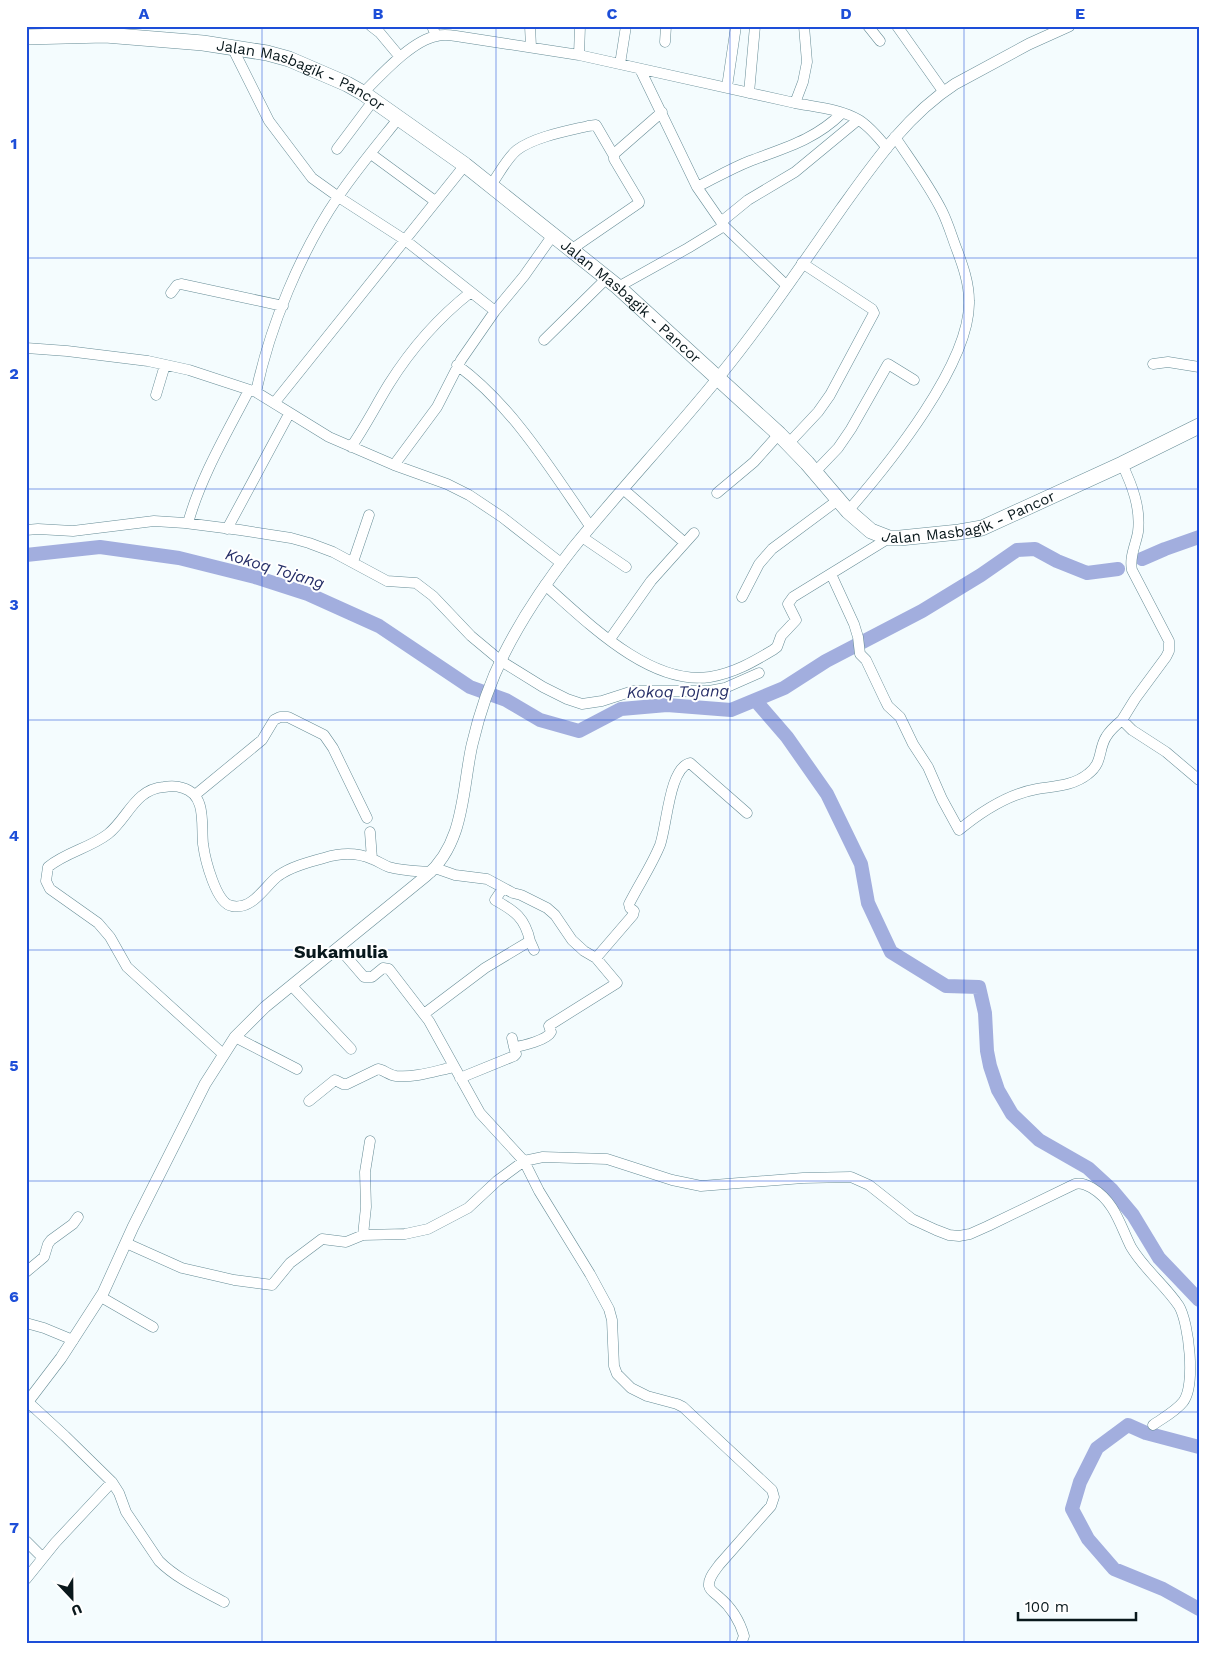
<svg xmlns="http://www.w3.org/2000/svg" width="1225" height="1670" font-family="'Work Sans',sans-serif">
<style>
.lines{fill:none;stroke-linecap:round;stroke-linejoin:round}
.river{stroke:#a2aede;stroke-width:14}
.minor-casing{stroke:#668c96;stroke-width:11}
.tertiary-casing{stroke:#668c96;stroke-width:12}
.primary-casing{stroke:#668c96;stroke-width:16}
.minor{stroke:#fff;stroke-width:10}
.tertiary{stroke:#fff;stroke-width:11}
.primary{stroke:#fff;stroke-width:15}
.grid{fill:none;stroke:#1d4ed8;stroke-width:1;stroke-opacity:0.55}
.labels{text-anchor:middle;stroke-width:4;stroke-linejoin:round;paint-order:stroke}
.street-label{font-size:15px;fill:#09181c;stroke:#fff}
.water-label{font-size:16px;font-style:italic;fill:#252e67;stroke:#fff}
.quarter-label{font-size:18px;font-weight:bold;fill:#09181c;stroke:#fff}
.neatline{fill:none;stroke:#1d4ed8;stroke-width:2}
.grid-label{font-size:16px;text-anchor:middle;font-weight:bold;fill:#1d4ed8}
</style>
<rect width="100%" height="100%" fill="#f4fcfe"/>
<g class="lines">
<path class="river" d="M 26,555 L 100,547 L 179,558 L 255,577 L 308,594 L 379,626 L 470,687 L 506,700 L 540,720 L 579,731 L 621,709 L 667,705 L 731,710 L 784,688 L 826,661 L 922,611 L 981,575 L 1017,550 L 1035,549 L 1057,561 L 1087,573 L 1118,569
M 1142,559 L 1165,549 L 1199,537
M 755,700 L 787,737 L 827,794 L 861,864 L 868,903 L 891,952 L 946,986 L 979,987 L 985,1013 L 987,1051 L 990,1066 L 998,1090 L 1012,1114 L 1039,1140 L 1088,1168 L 1112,1190 L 1133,1215 L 1159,1258 L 1199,1300
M 1199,1447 L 1146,1433 L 1128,1425 L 1097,1448 L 1080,1482 L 1072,1509 L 1088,1539 L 1114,1569 L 1163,1589 L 1199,1609"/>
<defs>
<path id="minor" d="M 371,26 L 380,33 L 400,57
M 432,26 L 436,36
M 530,26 L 531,47
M 868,26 L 880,41
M 897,26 L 943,91
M 665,42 L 666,26
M 232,47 L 269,121 L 312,178 L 340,198 L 405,240 L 495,311
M 579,55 L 580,26
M 620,64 L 626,26
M 640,69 L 697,187 L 724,226 L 787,286
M 727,87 L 736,26
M 363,93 C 380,76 412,40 437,36 C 443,34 450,35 456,36 L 579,55 L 795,103 C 816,107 841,109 859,120 C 870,127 879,138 887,148
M 749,93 L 755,26
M 795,103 L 803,82 L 807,62 L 804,26
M 337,149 L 373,101
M 371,154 L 435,201
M 491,185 C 499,174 507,158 517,150 C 534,137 567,131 588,126 L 596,125 L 614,156
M 697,187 C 715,178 732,168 750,161 C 784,148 815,140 842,113
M 721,222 L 748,200 L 795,172 L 858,120
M 572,249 L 639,203 L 639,201 L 614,159 L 614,154 L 662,112
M 618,287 L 688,248 L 724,226
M 171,293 L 177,285 L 181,284 L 283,306
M 544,340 L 607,278
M 26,348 L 67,351 L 148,361 L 189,370 L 256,392 L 329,437 L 394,465 L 447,484 L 469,495 L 502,517 L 561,563
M 1153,364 L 1168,362 L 1199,367
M 457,365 C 512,405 552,471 590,526
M 256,392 C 270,326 300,253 338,197 C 356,170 378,144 398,119
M 156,395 L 165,365
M 275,402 L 465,165
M 788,444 L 818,412 L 830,395 L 874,313 L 872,309 L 802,263
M 351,447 C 365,427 376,405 389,384 C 411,349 439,317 471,292
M 1122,464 C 1132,485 1141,508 1138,532 C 1136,544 1129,557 1132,570 L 1169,641 L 1169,651 L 1166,657 L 1135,699 L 1122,720 L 1132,730 L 1166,752 L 1199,780
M 394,465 L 437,407 L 461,360 L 495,311 L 524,276 L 553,235
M 815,472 L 838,448 L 851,429 L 888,364 L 914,380
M 623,489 L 685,543
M 717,493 L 754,462 L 779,434
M 848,511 C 888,465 971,363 969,301 C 969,283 963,266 957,250 C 952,237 948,223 942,211 C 929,185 911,161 895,137
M 188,523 C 201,476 227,433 249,390
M 227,529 L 289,414
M 26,530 L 38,529 L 73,531 L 154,521 L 185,523 L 240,530 L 291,538 L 309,543 L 333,552 L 387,581 L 416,583 L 433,596 L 471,636 L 501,661 L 543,687 L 567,699 L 582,704 L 602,701 L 633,691 L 709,691 L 725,688 L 759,673
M 582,537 L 626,567
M 353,562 L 369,515
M 831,574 L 854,624 L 858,637 L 860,654 L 866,660 L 884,698 L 888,706 L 900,717 L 913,744 L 928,767 L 942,799 L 959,830 C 982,811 1008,794 1037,789 C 1055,786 1073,786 1088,774 C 1103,763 1098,750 1106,737 C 1110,730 1116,725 1122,720
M 545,585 C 587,622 650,686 710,677 C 734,673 753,662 773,650 L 777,647 L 781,636 L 796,620 L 788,604 L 793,597 L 889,538
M 742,597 L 759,564 L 772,549 L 838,500
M 610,639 L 651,581 L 694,533
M 195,795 L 262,740 L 274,720 L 280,717 L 288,717 L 324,735 L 333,748 L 367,818
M 370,832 L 372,859
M 435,868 L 455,875 L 487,879 L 513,893 L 521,895 L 547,908 L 555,915 L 572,940 L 584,951 L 596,958
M 503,888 L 495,900 C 515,911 525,918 530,941
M 339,948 L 364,977 L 372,977 L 383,968 L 389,969 L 429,1021 L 480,1113 L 524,1161 L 539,1191 L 590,1274 L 609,1309 L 612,1320 L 614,1366 L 617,1374 L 631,1388 L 647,1396 L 677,1404 L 683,1407 L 772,1490 L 774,1497 L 771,1506 L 719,1565 C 715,1571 708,1578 709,1586 C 710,1591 716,1594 719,1597 C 731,1607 740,1622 744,1636 L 741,1644
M 292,986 L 351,1049
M 424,1014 L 485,968 L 530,941 L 534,950
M 235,1037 L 297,1069
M 512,1038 L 514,1047 C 523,1046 547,1040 551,1032 L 549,1026 L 550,1025 L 617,983 L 596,958 L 633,915 L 634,911 L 630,908 L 629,904 C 639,884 652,865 660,845 C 667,826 669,768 690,763 L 747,813
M 223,1054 L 127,967 L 110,937 L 98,923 L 50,889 L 46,881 L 48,867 C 66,852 90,848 108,834 C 128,818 135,789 164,787 C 170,786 177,786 183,788 C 207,795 201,825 203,844 C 205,859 216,904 232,906 C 253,910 264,887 278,876 C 290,867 309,862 324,858 C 340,853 356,852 372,859 C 378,861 383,865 389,867 C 402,871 417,871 431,872
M 460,1078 L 514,1056 L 516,1054 L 514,1047
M 309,1101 L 335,1080 L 343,1084 L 347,1084 L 378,1069 C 384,1070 389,1075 396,1076 C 415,1078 435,1071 454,1067
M 363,1235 L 366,1207 L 365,1172 L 370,1141
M 126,1243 L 182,1268 L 234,1280 L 272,1285 L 290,1263 L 322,1239 L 346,1242 L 363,1235 L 405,1234 L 428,1229 L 468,1208 L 497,1181 L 524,1161 L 543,1157 L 607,1159 L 672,1180 L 701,1186 L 803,1178 L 851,1177 L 869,1185 L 912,1219 L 936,1230 L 949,1235 L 959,1236 L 970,1234 L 988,1226 L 1075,1184 C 1081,1182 1087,1185 1092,1188 C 1115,1202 1120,1225 1131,1247 C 1144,1269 1165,1285 1179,1306 C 1189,1323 1196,1386 1183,1402 C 1176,1411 1163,1418 1153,1425
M 26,1272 L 44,1257 L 48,1244 L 51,1240 L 73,1224 L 78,1217
M 101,1297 L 153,1327
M 26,1323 L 44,1328 L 73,1340
M 28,1402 L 65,1436 L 112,1482 L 119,1493 L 126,1512 L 159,1561 C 177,1579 202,1590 224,1602
M 26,1541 L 43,1558
M 26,1579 L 55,1543 L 112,1482"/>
<path id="tertiary" d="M 26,1404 L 61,1358 L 103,1293 L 133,1227 L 205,1084 L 235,1037 L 265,1007 L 426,876 C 465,843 462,790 472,745 C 479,715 490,682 504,654 C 523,616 547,581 573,548 C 620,490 671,436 718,378 C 762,324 801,266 841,209 C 874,163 907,115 955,84 L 1029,44 L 1069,26"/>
<g id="primary">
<path id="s1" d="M 26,37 L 105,35 L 203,43 L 267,53 L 289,59 L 347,84 L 363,93 L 465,165 L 618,287 L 779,434 L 807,463 L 848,511 L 871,531 L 889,538 L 900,538 L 959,532 L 982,528 L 1122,464 L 1199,426"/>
</g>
</defs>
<use href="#minor" class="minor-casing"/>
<use href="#tertiary" class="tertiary-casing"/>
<use href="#primary" class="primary-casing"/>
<use href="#minor" class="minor"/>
<use href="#tertiary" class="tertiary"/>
<use href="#primary" class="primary"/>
</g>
<path class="grid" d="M 262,26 L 262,1644M 496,26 L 496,1644M 730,26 L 730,1644M 964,26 L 964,1644M 26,258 L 1199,258M 26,489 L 1199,489M 26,720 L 1199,720M 26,950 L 1199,950M 26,1181 L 1199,1181M 26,1412 L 1199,1412"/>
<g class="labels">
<g class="street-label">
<text dy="5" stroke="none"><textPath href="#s1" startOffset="281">Jalan Masbagik - Pancor</textPath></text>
<text dy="5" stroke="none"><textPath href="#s1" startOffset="686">Jalan Masbagik - Pancor</textPath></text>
<text dy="5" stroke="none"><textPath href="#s1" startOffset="1121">Jalan Masbagik - Pancor</textPath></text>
</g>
<g class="water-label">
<text transform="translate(275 568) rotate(17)" y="6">Kokoq Tojang</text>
<text transform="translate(678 691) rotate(-1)" y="6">Kokoq Tojang</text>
</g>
<g class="quarter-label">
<text x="341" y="958">Sukamulia</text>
</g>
</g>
<rect width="1225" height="1670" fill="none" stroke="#ffffff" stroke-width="55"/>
<g transform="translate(72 1598) rotate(158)" stroke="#ffffff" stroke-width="4" paint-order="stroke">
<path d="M0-4L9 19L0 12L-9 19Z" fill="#09181c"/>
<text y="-8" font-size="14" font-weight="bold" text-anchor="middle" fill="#09181c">U</text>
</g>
<path d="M1018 1612v8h118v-8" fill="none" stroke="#09181c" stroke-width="2.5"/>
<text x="1025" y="1612" font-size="15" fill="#09181c" stroke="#ffffff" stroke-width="4" paint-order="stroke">100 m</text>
<rect x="28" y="28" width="1170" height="1614" class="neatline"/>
<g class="grid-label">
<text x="144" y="19">A</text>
<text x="378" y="19">B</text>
<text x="612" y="19">C</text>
<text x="846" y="19">D</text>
<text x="1080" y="19">E</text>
<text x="14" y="149">1</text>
<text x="14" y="379">2</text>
<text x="14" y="610">3</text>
<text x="14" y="841">4</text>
<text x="14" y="1071">5</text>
<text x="14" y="1302">6</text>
<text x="14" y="1533">7</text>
</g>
</svg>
